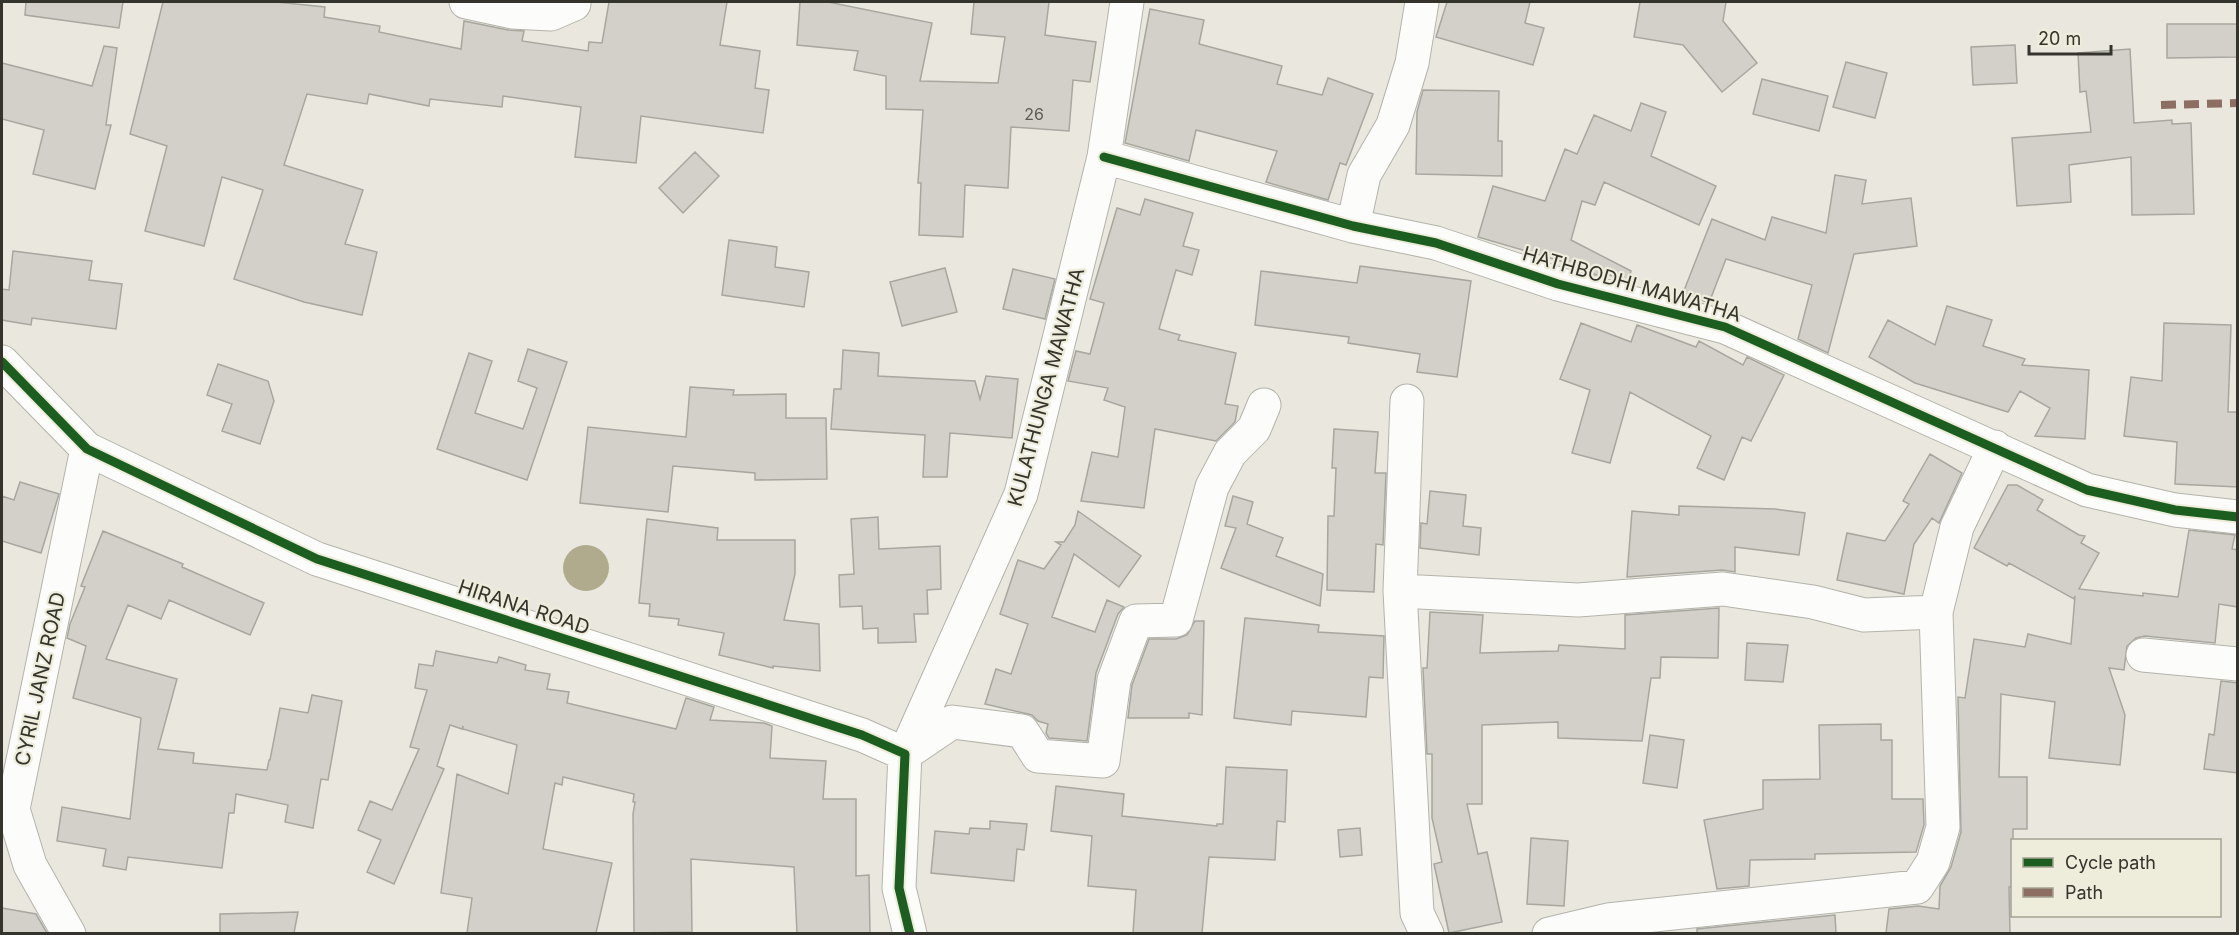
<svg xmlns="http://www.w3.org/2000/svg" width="2239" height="935" font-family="Inter,sans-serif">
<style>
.water{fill:#b1ab8d}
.building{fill:#d2d0c9;stroke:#a8a79f;stroke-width:1.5}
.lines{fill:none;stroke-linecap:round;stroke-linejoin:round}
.minor-casing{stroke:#b4b3ab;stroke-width:35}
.minor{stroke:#fcfcfa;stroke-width:33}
.quiet{stroke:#8d6e63;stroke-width:8;stroke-dasharray:15 8;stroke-linecap:butt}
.cycleway-casing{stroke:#eeecda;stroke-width:13}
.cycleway{stroke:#1b5e20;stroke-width:9}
.labels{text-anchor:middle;stroke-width:4.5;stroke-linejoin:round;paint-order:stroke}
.number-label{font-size:16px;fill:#5c5a53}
.street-label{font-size:20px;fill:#34332c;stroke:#eeecda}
</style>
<rect width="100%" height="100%" fill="#eae8de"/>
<path class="water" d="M563 568a23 23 0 1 1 46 0a23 23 0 1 1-46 0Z"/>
<path class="building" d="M 26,2 L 123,2 L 119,28 L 25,15 Z
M 163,2 L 276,2 L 325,7 L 324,17 L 380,26 L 379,32 L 461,49 L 464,21 L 508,30 L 524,31 L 522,41 L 588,51 L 589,42 L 602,43 L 609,2 L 727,2 L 720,45 L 760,51 L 755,88 L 769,90 L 763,133 L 641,116 L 636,163 L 575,157 L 581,107 L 503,96 L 502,107 L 430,99 L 429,106 L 369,94 L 367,104 L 307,94 L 284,165 L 363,190 L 345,244 L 377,252 L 362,315 L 304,302 L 234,279 L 263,190 L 222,177 L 204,246 L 145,231 L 167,146 L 130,134 Z
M 800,2 L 828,2 L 932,23 L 920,81 L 998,83 L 1005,37 L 971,34 L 974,2 L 1049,2 L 1045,35 L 1096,42 L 1090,82 L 1073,80 L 1069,131 L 1011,127 L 1008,188 L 965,185 L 963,237 L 919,235 L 921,183 L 918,183 L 923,110 L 886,109 L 886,76 L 854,70 L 858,51 L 797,45 Z
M 1447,2 L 1530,2 L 1525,23 L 1544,28 L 1533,65 L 1436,37 Z
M 1640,2 L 1726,2 L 1723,21 L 1757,63 L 1722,92 L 1683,45 L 1634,37 Z
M 1150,9 L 1204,20 L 1199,44 L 1282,66 L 1277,84 L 1322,95 L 1328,78 L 1373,94 L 1346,165 L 1340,163 L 1328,200 L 1266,182 L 1277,151 L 1196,130 L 1189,161 L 1125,143 Z
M 2167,24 L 2238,24 L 2238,57 L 2167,58 Z
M 2015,45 L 2017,83 L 1973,85 L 1971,47 Z
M 104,46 L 117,48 L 106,125 L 111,125 L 95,189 L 33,174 L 44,130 L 2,119 L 2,63 L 92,86 Z
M 2130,49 L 2134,123 L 2172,120 L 2172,124 L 2191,123 L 2194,214 L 2132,215 L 2131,157 L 2069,165 L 2071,202 L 2017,206 L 2012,138 L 2091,132 L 2086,91 L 2080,92 L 2078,53 Z
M 1846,62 L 1887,73 L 1875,118 L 1833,107 Z
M 1762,79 L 1828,96 L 1819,131 L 1753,114 Z
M 1423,90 L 1499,91 L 1498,141 L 1502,141 L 1502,176 L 1416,174 L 1417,112 Z
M 1641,103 L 1666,112 L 1651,156 L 1716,186 L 1699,225 L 1604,182 L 1595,205 L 1582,201 L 1571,240 L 1631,271 L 1628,281 L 1603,273 L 1601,276 L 1572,268 L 1574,265 L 1478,237 L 1493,186 L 1545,201 L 1565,149 L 1577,154 L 1594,115 L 1631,131 Z
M 695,152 L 719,176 L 683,213 L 659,188 Z
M 1835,175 L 1866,180 L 1862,204 L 1911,198 L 1917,246 L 1854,254 L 1828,353 L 1798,339 L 1812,285 L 1726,259 L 1709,303 L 1683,293 L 1712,219 L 1765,240 L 1772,217 L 1826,233 Z
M 1145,199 L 1193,213 L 1183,246 L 1199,250 L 1192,275 L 1176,270 L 1159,329 L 1180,335 L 1178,340 L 1236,353 L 1225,404 L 1238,406 L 1235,422 L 1216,441 L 1155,429 L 1144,508 L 1081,501 L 1092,452 L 1118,457 L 1125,407 L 1104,400 L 1108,388 L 1068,381 L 1076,351 L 1090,354 L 1104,303 L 1090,299 L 1117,208 L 1140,215 Z
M 729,240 L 777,247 L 775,267 L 809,272 L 804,307 L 722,295 Z
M 13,251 L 92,261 L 89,280 L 122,284 L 116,329 L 32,318 L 31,325 L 2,320 L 2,289 L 9,290 Z
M 1360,266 L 1471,281 L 1457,377 L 1417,372 L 1420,354 L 1348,343 L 1349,337 L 1255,325 L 1261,271 L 1357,283 Z
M 945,268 L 957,312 L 902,326 L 890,282 Z
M 1013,269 L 1055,279 L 1045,319 L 1003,309 Z
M 1947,306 L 1992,320 L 1983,346 L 2025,359 L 2022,365 L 2089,370 L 2085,439 L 2035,436 L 2050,408 L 2020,391 L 2008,412 L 1915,383 L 1869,357 L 1888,320 L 1935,345 Z
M 1581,323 L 1631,342 L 1637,325 L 1696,347 L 1699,341 L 1743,365 L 1747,357 L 1784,375 L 1751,441 L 1742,437 L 1724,480 L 1697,468 L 1711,436 L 1630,392 L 1610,463 L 1572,453 L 1590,390 L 1560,379 Z
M 2164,323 L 2231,325 L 2228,412 L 2238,412 L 2238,487 L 2175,484 L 2177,442 L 2124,436 L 2131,377 L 2162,381 Z
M 528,349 L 567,362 L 527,480 L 437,449 L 469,353 L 492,361 L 475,413 L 523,429 L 537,388 L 518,381 Z
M 843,350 L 879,353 L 878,376 L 975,381 L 980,399 L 986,376 L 1018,379 L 1012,438 L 950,433 L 947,477 L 923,477 L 925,435 L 831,429 L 834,389 L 841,389 Z
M 218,364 L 268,381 L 274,401 L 260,444 L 222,431 L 232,404 L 207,395 Z
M 690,387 L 734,390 L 733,395 L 786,394 L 786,418 L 826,418 L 827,479 L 755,480 L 755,473 L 673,466 L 668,512 L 580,503 L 588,427 L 686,437 Z
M 1334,429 L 1378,432 L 1375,473 L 1386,473 L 1383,545 L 1376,544 L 1374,592 L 1327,590 L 1328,516 L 1334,516 L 1336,468 L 1332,468 Z
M 1930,454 L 1962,473 L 1939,523 L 1932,518 L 1914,544 L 1904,594 L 1837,580 L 1847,533 L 1885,541 L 1909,504 L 1903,501 Z
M 20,482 L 59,494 L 41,553 L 2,541 L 2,496 L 14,500 Z
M 2008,485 L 2017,485 L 2043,500 L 2037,510 L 2079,535 L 2085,536 L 2081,543 L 2099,553 L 2079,589 L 2143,596 L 2143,593 L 2178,597 L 2189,530 L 2235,535 L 2232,549 L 2238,550 L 2238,607 L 2219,604 L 2215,643 L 2145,636 L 2136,638 L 2127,646 L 2124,670 L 2109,668 L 2125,715 L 2120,765 L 2049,758 L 2055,702 L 2001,694 L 1999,777 L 2027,777 L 2027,829 L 2013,829 L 2013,887 L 2009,887 L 2010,933 L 1886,933 L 1889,909 L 1918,906 L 1939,909 L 1940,886 L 1951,867 L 1961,832 L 1958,697 L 1965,698 L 1974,639 L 2025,647 L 2028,634 L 2071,644 L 2075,596 L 2074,599 L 2009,563 L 2007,566 L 1974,548 Z
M 1430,491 L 1466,495 L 1463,526 L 1481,528 L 1479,555 L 1420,548 L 1421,523 L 1427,524 Z
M 1233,496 L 1253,502 L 1247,524 L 1283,538 L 1276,556 L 1323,574 L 1320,606 L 1221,568 L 1236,528 L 1225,526 Z
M 1679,506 L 1775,509 L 1805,513 L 1799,555 L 1735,547 L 1735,572 L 1722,570 L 1627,577 L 1632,511 L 1679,515 Z
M 1078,511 L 1141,556 L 1119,587 L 1074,554 L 1052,617 L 1095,632 L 1107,600 L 1124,607 L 1118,614 L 1096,673 L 1087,741 L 1049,738 L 1046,733 L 1048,724 L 1038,721 L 1032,715 L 985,704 L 996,669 L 1011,674 L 1028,624 L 1000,614 L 1018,560 L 1044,569 L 1061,545 L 1056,542 L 1064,542 L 1075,525 Z
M 878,517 L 879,549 L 940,546 L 941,589 L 927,590 L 928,614 L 914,614 L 916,642 L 878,643 L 878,628 L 863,629 L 862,606 L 840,607 L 839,575 L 854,574 L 851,519 Z
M 647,519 L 718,528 L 717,540 L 795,540 L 795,574 L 784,620 L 819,624 L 820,671 L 773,666 L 773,668 L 719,655 L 724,633 L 678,625 L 679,619 L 649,616 L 650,604 L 639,603 Z
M 103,531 L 183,564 L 182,567 L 264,603 L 250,635 L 169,600 L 161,619 L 128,605 L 106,659 L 177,679 L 158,749 L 194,753 L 193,763 L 267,770 L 269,760 L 270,760 L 280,708 L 308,713 L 312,695 L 342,701 L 328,780 L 321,779 L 313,828 L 285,822 L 288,805 L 236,794 L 234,813 L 229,813 L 222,868 L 128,857 L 126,870 L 103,866 L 106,849 L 57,841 L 62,807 L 130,819 L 141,718 L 73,698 L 86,646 L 67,638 L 70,624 L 85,587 L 81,586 Z
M 1719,608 L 1718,658 L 1661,657 L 1660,678 L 1651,678 L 1642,741 L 1558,738 L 1558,722 L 1482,725 L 1482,804 L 1467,804 L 1478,854 L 1487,852 L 1502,922 L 1449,933 L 1434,864 L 1442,862 L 1432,818 L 1432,754 L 1427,754 L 1423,668 L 1427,668 L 1430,612 L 1483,615 L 1480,653 L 1558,651 L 1559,645 L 1625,649 L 1625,615 Z
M 1245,618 L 1319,625 L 1318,632 L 1384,636 L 1383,678 L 1369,677 L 1366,717 L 1292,711 L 1291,725 L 1234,718 Z
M 1195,621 L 1204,621 L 1202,715 L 1189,713 L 1189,718 L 1128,718 L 1132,685 L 1149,639 L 1176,639 L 1187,635 Z
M 1747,643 L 1788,645 L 1783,682 L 1745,680 Z
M 436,651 L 497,663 L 499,657 L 526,665 L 525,670 L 550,674 L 547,689 L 569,692 L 567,703 L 676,729 L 686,698 L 714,707 L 710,720 L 764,723 L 772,726 L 770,758 L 826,761 L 823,799 L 856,799 L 856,876 L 869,875 L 870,933 L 797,933 L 794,867 L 691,859 L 692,932 L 634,933 L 633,814 L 635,802 L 633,802 L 634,794 L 563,777 L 562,785 L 555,783 L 543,849 L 612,863 L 596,933 L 467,933 L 472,898 L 441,893 L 457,774 L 508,794 L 517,745 L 463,729 L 463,726 L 462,729 L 450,725 L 437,766 L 444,769 L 394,884 L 367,872 L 381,840 L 358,830 L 370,801 L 392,810 L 419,749 L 410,747 L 427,690 L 415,688 L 419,664 L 433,666 Z
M 2221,681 L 2238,683 L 2238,773 L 2204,769 L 2209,734 L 2214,735 Z
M 1881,724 L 1881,740 L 1892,740 L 1892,799 L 1923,799 L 1924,825 L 1916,852 L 1815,854 L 1815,859 L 1750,860 L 1749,886 L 1717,889 L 1704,820 L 1763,809 L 1763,780 L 1820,779 L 1819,725 Z
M 1650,735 L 1684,740 L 1677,788 L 1643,783 Z
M 1226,767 L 1287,770 L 1285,822 L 1277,821 L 1275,860 L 1209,857 L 1202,933 L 1133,933 L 1136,890 L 1088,886 L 1092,836 L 1051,831 L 1056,786 L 1124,794 L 1122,816 L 1217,826 L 1217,824 L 1223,824 Z
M 990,821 L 1027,824 L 1024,850 L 1017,849 L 1014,881 L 931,873 L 935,831 L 969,834 L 970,828 L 990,829 Z
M 1360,828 L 1362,855 L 1340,857 L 1338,830 Z
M 1531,838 L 1568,841 L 1564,906 L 1527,904 Z
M 2,908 L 36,914 L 47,933 L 2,933 Z
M 298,912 L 294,933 L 220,933 L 220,914 Z
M 1835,915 L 1836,933 L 1697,933 L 1697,929 Z"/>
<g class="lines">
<defs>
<path id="minor" d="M 466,2 L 512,12 L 551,14 L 574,4
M 1104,157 L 1353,226 L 1436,243 L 1558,284 L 1725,327 L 2087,490 L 2175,510 L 2238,517
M 1353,226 L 1364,175 L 1393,125 L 1412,63 L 1422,2
M 2,362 L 87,449 L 317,559 L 862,735 L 905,754 L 899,888 L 910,934
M 1407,401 L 1400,591 L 1417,913 L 1427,934
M 1400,591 L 1578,600 L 1723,589 L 1813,602 L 1864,615 L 1936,612
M 2143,655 L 2238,664
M 905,754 L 1021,494 L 1104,157 L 1127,2
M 905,754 L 952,722 L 1022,731 L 1038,756 L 1103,761 L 1114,680 L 1136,621 L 1176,620 L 1212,487 L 1230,453 L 1254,429 L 1264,405
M 69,934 L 30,865 L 13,809 L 87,449
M 1549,934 L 1608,920 L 1917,887 L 1933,862 L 1943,827 L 1936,612 L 1957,527 L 1995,447"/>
</defs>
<use href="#minor" class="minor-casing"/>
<use href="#minor" class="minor"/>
<path class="quiet" d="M 2161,105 L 2238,103"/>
<defs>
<path id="cycleway" d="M 1104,157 L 1353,226 L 1436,243 L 1558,284 L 1725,327 L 2087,490 L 2175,510 L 2238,517
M 2,362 L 87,449 L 317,559 L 862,735 L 905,754 L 899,888 L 910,934"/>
</defs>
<use href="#cycleway" class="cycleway-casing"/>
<use href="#cycleway" class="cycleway"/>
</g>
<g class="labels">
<g class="number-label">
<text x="1034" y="120">26</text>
</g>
<g class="street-label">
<text transform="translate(1632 284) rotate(16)" y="7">HATHBODHI MAWATHA</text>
<text transform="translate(1046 387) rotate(-75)" y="7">KULATHUNGA MAWATHA</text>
<text transform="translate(524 607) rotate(18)" y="7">HIRANA ROAD</text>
<text transform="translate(40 679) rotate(-78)" y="7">CYRIL JANZ ROAD</text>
</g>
</g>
<rect width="2239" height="935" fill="none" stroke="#34332c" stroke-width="6"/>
<rect x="2011" y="839" width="210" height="78" fill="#eeecda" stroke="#a4a294" stroke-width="1.5"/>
<rect x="2023" y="858" width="30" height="9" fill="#1b5e20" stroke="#a4a294" stroke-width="1.5"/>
<text x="2065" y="869" font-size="18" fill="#34332c">Cycle path</text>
<rect x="2023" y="888" width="30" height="9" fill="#8d6e63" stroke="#a4a294" stroke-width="1.5"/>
<text x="2065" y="899" font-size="18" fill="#34332c">Path</text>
<path d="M2029 45v9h82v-9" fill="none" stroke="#34332c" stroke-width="3"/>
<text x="2038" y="45" font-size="18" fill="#34332c" stroke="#eeecda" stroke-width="4.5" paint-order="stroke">20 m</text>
</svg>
